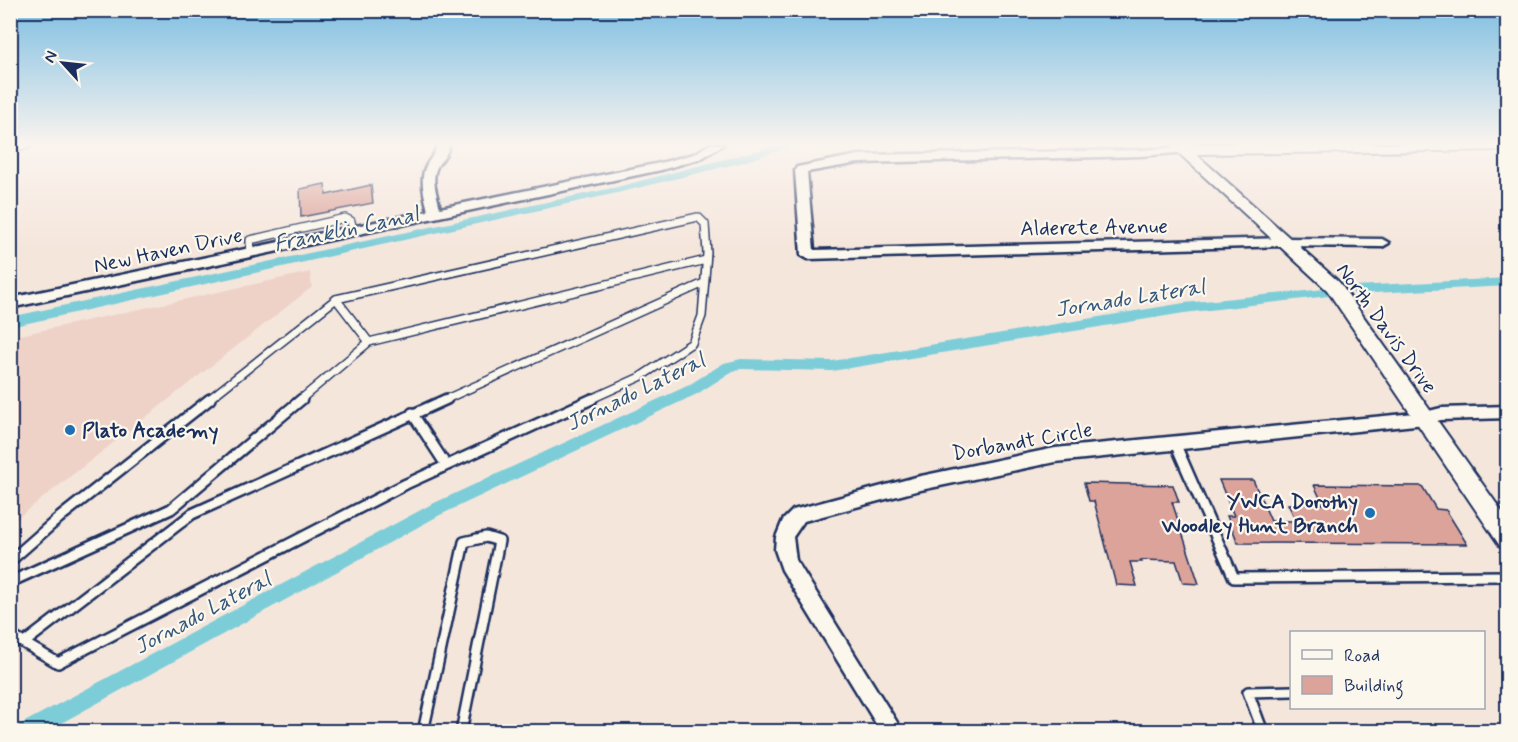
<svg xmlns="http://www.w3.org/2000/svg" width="1518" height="742" font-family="Mynerve,sans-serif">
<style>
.built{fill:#eed2c8}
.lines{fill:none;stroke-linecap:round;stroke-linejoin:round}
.canal{fill:#7dcdd8;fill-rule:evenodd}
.building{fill:#dca39a;stroke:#1b2f5e;stroke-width:1.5}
.service-far1-casing{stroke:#1b2f5e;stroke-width:10}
.service-casing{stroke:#1b2f5e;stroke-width:14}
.minor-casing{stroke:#1b2f5e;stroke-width:5}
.tertiary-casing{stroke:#1b2f5e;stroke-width:4}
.service-far1{stroke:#fbf7ec;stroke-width:7}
.service{stroke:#fbf7ec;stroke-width:9}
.minor{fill:#fbf7ec;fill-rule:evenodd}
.tertiary{fill:#fbf7ec;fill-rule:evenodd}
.poi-dot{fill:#1f6fb2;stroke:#fbf7ec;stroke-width:2}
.labels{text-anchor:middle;stroke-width:4.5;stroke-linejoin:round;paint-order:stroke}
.street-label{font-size:21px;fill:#1b2f5e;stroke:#fbf7ec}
.poi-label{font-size:21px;font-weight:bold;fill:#1b2f5e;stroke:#fbf7ec;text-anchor:start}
.water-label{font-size:22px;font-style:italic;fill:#34567c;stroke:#fbf7ec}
</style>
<rect width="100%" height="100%" fill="#f5e6dc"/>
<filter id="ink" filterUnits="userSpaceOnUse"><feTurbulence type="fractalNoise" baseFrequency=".0167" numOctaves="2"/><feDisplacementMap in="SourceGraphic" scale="12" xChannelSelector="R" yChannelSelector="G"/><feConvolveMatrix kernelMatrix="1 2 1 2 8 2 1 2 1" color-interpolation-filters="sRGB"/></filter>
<g filter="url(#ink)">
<path class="built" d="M 310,272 L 312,287 L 11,523 L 11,337 Z"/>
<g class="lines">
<path class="canal" d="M 783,144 L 799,144 L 743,162 L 617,193 L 10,327 L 10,317 L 617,187 Z
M 1508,278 L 1508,286 L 1355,294 L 1349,290 L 1355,286 Z
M 1325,289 L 1331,293 L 1329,296 L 1184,313 L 832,371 L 741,369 L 733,371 L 697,394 L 440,515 L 45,732 L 17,732 L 19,725 L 430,505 L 687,386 L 724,363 L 741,359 L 832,361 L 1184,303 Z"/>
</g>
<path class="building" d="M 325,184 L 326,195 L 371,185 L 373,203 L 301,217 L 300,189 Z
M 1219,480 L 1253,480 L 1271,521 L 1296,521 L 1288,504 L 1323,504 L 1314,485 L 1422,486 L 1436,509 L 1446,510 L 1467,544 L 1238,543 L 1227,516 L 1234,516 Z
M 1084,483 L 1173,485 L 1179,502 L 1172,502 L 1199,584 L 1183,583 L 1176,561 L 1141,560 L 1142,562 L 1130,562 L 1137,586 L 1116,585 L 1094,501 L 1089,501 Z"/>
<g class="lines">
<defs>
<path id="service-far1" d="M 250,253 L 250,240 L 345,218 L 351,221 L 353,231
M 336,299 L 369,342
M 208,400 L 336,299 L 698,217 L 705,224 L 707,253 L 702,316 L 692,343 L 640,377 L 589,400
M 300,400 L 369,342 L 706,260
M 444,400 L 704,283"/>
<path id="service" d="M 412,413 L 446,465
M 1175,443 L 1234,578 L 1508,576
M 10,561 L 59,518 L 210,399
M 10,582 L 171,509 L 302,399
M 10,635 L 58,663 L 406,484 L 592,399
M 24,643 L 192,514 L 447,399
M 423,732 L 464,542 L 486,537 L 499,541 L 461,732
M 1263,732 L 1248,692 L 1292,691"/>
<path id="minor" d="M 437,144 L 449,144 C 448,154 443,158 438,165 C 430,178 437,195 440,208 L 660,163 L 694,154 L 710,144 L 724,144 L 702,158 L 661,170 L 10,308 L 10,298 L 428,211 C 425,197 419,180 426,166 C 430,158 436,154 437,144 Z
M 1183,147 L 1189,150 L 1187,152 L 1140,156 L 858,163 L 807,172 L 814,250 L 1284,238 L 1382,239 L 1389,243 L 1382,247 L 1284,246 L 808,259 L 801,255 L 795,170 L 797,167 L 858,155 L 1140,150 Z
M 1508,406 L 1508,418 L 1441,420 L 1425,424 L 1055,462 L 916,491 L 804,521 L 793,537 L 796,560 L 903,732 L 881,732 L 782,570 L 775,550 L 776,537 L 783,520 L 793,510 L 916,477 L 1055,448 L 1425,412 L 1441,408 Z"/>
<path id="tertiary" d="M 10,144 L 31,144 L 29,147 L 10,153 Z
M 1169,144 L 1508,144 L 1508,150 L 1196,154 L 1339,282 L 1508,520 L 1508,549 L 1500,546 L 1327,290 Z"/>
</defs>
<use href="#service-far1" class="service-far1-casing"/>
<use href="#service" class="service-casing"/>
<use href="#minor" class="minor-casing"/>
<use href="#tertiary" class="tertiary-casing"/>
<use href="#service-far1" class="service-far1"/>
<use href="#service" class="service"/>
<use href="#minor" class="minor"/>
<use href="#tertiary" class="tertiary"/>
</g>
</g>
<linearGradient id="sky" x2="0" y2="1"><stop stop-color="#7dbee2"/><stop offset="0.58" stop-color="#faf4ef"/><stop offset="1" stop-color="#faf4ef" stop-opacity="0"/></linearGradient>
<rect width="1518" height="248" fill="url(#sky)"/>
<g class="poi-dot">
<circle cx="70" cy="430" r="6"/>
<circle cx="1370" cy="513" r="6"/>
</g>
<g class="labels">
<g class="street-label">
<text transform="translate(1094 227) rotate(-1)" y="7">Alderete Avenue</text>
<text transform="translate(168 250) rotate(-12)" y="7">New Haven Drive</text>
<text transform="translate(1387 328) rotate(54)" y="7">North Davis Drive</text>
<text transform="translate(1022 441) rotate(-10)" y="7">Dorbandt Circle</text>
</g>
<g class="poi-label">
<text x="82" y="437">Plato Academy</text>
<text x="1358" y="508" text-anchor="end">YWCA Dorothy<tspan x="1358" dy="24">Woodley Hunt Branch</tspan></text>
</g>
<g class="water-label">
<text transform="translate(346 228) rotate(-12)" y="8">Franklin Canal</text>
<text transform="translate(1130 297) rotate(-9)" y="8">Jornado Lateral</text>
<text transform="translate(635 391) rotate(-26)" y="8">Jornado Lateral</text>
<text transform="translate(202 612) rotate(-28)" y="8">Jornado Lateral</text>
</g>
</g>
<rect width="1518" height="742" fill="none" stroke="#fbf7ec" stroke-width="36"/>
<rect x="18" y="18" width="1482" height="706" fill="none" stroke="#1b2f5e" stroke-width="2" filter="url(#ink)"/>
<rect x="1290" y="631" width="195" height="78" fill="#fbf7ec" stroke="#a1a7b3" stroke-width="1.5"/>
<rect x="1302" y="650" width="30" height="9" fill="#fbf7ec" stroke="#a1a7b3" stroke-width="1.5"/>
<text x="1344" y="661" font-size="18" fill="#1b2f5e">Road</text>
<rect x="1302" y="676" width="30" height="18" fill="#dca39a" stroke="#a1a7b3" stroke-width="1.5"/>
<text x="1344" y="691" font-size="18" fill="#1b2f5e">Building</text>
<g transform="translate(63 63) rotate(297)" stroke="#fbf7ec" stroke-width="4.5" paint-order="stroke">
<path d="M0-4.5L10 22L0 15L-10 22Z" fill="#1b2f5e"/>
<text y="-9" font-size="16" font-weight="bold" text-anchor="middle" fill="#1b2f5e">N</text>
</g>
</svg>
